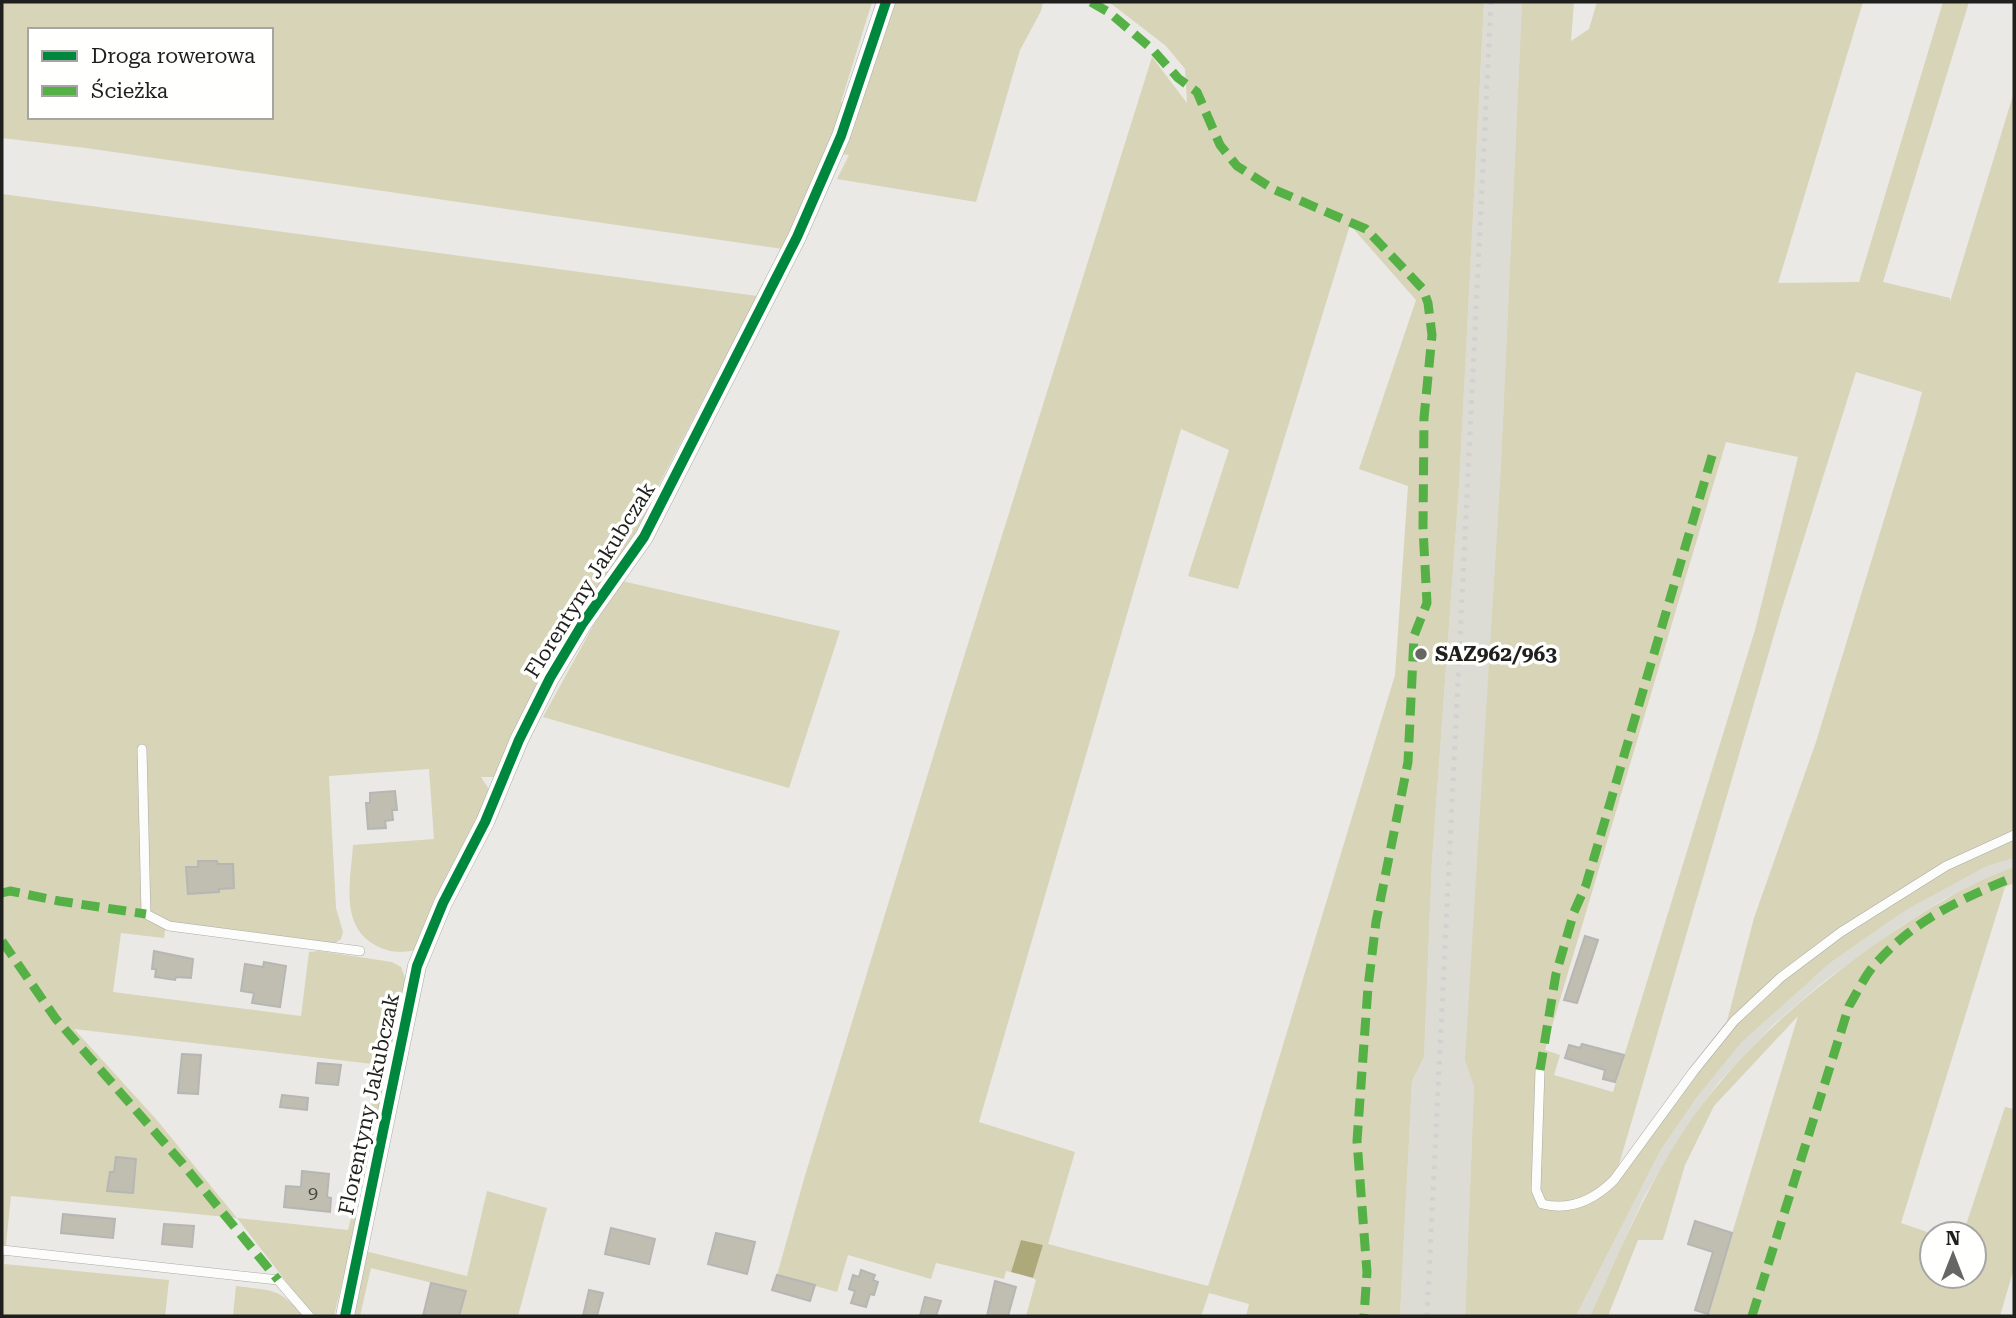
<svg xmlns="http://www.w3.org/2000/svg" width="2016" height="1318" font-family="'Roboto Serif',serif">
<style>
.built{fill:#dddcd4}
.green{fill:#d7d4b8;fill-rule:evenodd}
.water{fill:#aea97a}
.building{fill:#c0beb0;stroke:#b6b6b4;stroke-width:2}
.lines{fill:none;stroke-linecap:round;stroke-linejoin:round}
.lane-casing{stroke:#aaaaa8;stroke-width:10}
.street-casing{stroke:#aaaaa8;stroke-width:19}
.lane{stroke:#fcfcfb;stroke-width:9}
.street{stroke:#fcfcfb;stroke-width:18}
.rail{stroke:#d1d1d1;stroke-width:5;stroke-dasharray:3.5 7;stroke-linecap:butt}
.quiet{stroke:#55b145;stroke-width:9;stroke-dasharray:18 9;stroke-linecap:butt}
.cycleway-casing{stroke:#fffffe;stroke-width:15}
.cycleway{stroke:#00873e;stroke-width:10}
.poi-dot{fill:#666663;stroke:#fffffe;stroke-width:2.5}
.labels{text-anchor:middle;stroke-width:7;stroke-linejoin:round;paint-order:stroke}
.number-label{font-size:18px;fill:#474742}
.street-label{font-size:21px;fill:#1f1f1d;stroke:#fffffe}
.poi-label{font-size:21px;font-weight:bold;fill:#1f1f1d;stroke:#fffffe;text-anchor:start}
</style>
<rect width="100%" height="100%" fill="#eae9e6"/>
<path class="built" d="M 1484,2 L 1522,2 L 1501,463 L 1466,1060 L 1474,1087 L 1465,1316 L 1400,1316 L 1412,1081 L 1424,1057 L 1432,861 L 1459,487 Z
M 2014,858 L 2014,867 L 1944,899 L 1898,928 L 1823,982 L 1772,1026 L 1718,1083 L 1680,1136 L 1644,1197 L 1590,1316 L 1576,1316 L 1660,1151 L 1697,1097 L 1742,1042 L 1830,963 L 1903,912 L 1987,866 Z"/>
<path class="green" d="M 2,2 L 872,2 L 841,102 L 855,106 L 895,2 L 1043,2 L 1041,11 L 1020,50 L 976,202 L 837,179 L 849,155 L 825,152 L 783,249 L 86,148 L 2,138 ZM 30,30 L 271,30 L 271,117 L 30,117 Z
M 1109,2 L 1484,2 L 1459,487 L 1432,861 L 1424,1057 L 1412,1081 L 1400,1316 L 1246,1316 L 1249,1304 L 1209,1293 L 1201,1316 L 1026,1316 L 1036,1280 L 1033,1278 L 1043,1245 L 1021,1240 L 1011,1272 L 1006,1271 L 1004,1279 L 936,1263 L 931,1279 L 848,1255 L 837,1292 L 777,1275 L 804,1179 L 952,695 L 1152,57 L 1187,103 L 1185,69 L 1166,46 ZM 1350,225 L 1416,300 L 1359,469 L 1408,486 L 1395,675 L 1240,1187 L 1208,1286 L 1048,1244 L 1075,1152 L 979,1122 L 1181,429 L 1229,450 L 1188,576 L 1238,589 Z
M 1522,2 L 1574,2 L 1571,41 L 1589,29 L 1597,2 L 1863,2 L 1778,283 L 1859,282 L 1943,2 L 1969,2 L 1883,282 L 1950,298 L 1950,302 L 2014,92 L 2014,858 L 1987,866 L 1903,912 L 1830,963 L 1742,1042 L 1697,1097 L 1660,1151 L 1576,1316 L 1465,1316 L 1474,1087 L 1465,1060 L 1501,463 ZM 1856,372 L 1922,392 L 1916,415 L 1816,742 L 1754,918 L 1727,1021 L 1691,1067 L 1648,1133 L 1618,1168 L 1781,611 ZM 1726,442 L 1798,457 L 1755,630 L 1613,1092 L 1554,1075 L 1560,1055 L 1545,1050 Z
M 2,194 L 757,296 L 653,496 L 640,527 L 495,777 L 481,777 L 490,791 L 417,950 C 402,953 389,953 375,945 C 339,925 351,879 353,845 L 434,839 L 429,769 L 329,776 L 336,908 L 343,932 L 341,939 L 334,944 L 166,924 L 164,938 L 121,933 L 113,992 L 301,1016 L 309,952 L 319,951 L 392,962 L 401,967 L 407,983 L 380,1119 L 364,1117 L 369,1113 L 381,1065 L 74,1029 L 156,1119 L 237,1218 L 348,1230 L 352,1214 L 358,1216 L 334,1316 L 316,1316 L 302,1302 L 237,1218 L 11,1196 L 4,1264 L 169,1280 L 165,1316 L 2,1316 Z
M 622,581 L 840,631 L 789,788 L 543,717 L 593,626 Z
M 2014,867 L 2014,883 L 2005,887 L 1901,1223 L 1933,1234 L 1932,1276 L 1974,1276 L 1974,1234 L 1963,1234 L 2005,1107 L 2014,1109 L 2014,1268 L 2000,1316 L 1707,1316 L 1798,1016 L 1714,1106 L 1685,1165 L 1663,1240 L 1638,1240 L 1608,1316 L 1590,1316 C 1618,1255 1644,1193 1680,1136 C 1729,1061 1795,1002 1867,950 C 1914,917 1960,887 2014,867 Z
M 487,1191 L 547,1208 L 518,1316 L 459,1316 L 466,1291 L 371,1268 L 360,1316 L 351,1316 L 365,1251 L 467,1276 Z
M 236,1286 C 273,1291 278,1287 304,1316 L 233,1316 Z"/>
<path class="water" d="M 1021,1240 L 1043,1245 L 1033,1278 L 1011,1272 Z"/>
<path class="building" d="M 395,791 L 397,810 L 392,810 L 393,820 L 385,821 L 386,828 L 368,829 L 366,803 L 370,803 L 370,793 Z
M 198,861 L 217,861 L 218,864 L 233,864 L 234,888 L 219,889 L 219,892 L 188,894 L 186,867 L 198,867 Z
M 1585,936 L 1598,940 L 1577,1003 L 1564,1000 Z
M 154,951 L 193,959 L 191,978 L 176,977 L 175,980 L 155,977 L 156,969 L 152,969 Z
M 264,962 L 286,966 L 280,1007 L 252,1003 L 254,993 L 241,991 L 245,964 L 263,967 Z
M 1582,1044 L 1624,1055 L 1615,1082 L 1603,1079 L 1605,1070 L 1565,1058 L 1569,1045 L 1580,1048 Z
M 182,1054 L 201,1055 L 198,1094 L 178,1093 Z
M 318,1063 L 341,1065 L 338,1085 L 316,1083 Z
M 282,1095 L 308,1098 L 307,1110 L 280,1107 Z
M 116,1157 L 136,1159 L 133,1193 L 107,1191 L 110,1172 L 114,1172 Z
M 302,1171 L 329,1174 L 327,1197 L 331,1198 L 330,1212 L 284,1207 L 286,1186 L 301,1187 Z
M 63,1214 L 115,1219 L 113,1238 L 61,1233 Z
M 1695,1221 L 1732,1233 L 1708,1314 L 1695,1310 L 1713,1252 L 1688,1244 Z
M 164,1224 L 194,1226 L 192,1247 L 162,1244 Z
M 611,1228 L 655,1239 L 649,1264 L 605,1254 Z
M 716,1233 L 755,1242 L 747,1274 L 708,1264 Z
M 861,1270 L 875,1275 L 873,1280 L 878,1282 L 874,1295 L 870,1294 L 866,1307 L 851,1303 L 855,1291 L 849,1289 L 853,1275 L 859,1277 Z
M 777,1275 L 815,1285 L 810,1301 L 772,1290 Z
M 995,1281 L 1016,1287 L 1008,1316 L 987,1316 Z
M 431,1283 L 466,1291 L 459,1316 L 423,1316 Z
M 589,1290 L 603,1293 L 597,1316 L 583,1316 Z
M 925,1297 L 941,1301 L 936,1316 L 920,1316 Z"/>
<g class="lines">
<defs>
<path id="lane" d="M 142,749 L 146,914 L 169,926 L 360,951
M 1540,1070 L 1536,1190 L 1542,1204 C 1570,1211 1594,1200 1614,1180 L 1693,1072 L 1734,1021 L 1780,978 L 1841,932 L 1946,866 L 2014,835
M 2,1250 L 278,1280 L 309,1316"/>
<path id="street" d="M 345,1316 L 417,966 L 443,903 L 485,822 L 519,740 L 550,678 L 583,623 L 644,537 L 797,237 L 841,136 L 886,2"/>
</defs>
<use href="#lane" class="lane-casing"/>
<use href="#street" class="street-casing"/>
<use href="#lane" class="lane"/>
<use href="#street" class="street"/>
<path class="rail" d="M 1427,1316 L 1491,2"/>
<path class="quiet" d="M 1091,2 L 1110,13 L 1153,50 L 1178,78 L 1197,92 L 1220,145 L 1237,166 L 1273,189 L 1366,229 L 1423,289 L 1428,303 L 1432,335 L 1424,418 L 1423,528 L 1427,603 L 1414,636 L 1408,762 L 1376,922 L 1368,987 L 1357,1141 L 1367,1272 L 1364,1316
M 2,893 L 10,891 L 59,901 L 146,914
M 2,941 L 56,1019 L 182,1163 L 278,1280
M 1540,1070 L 1556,974 L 1574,912 L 1586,885 L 1714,449
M 1752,1316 L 1849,1006 C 1858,991 1866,973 1878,961 C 1916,919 1963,898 2014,877"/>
<defs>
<path id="cycleway" d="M 345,1316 L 417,966 L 443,903 L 485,822 L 519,740 L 550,678 L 583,623 L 644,537 L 797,237 L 841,136 L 886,2"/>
</defs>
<use href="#cycleway" class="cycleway-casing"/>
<use href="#cycleway" class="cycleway"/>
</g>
<circle class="poi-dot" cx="1421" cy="654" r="7"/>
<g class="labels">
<g class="number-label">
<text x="313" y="1199">9</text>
</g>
<g class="street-label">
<text transform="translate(590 580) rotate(-58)" y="7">Florentyny Jakubczak</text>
<text transform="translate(369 1104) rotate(-78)" y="7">Florentyny Jakubczak</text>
</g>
<g class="poi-label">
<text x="1435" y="661">SAZ962/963</text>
</g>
</g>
<rect width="2016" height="1318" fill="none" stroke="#1f1f1d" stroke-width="7"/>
<rect x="28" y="28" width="245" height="91" fill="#fffffe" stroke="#a5a5a4" stroke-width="2"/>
<rect x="42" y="51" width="35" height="10" fill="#00873e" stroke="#a5a5a4" stroke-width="2"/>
<text x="91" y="63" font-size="21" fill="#1f1f1d">Droga rowerowa</text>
<rect x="42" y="86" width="35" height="10" fill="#55b145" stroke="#a5a5a4" stroke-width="2"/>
<text x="91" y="98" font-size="21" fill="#1f1f1d">Ścieżka</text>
<g transform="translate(1953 1255)"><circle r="33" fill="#fffffe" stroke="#a5a5a4" stroke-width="2"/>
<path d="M0-5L12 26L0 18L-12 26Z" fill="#666663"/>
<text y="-10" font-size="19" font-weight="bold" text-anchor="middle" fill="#1f1f1d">N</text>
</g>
</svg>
